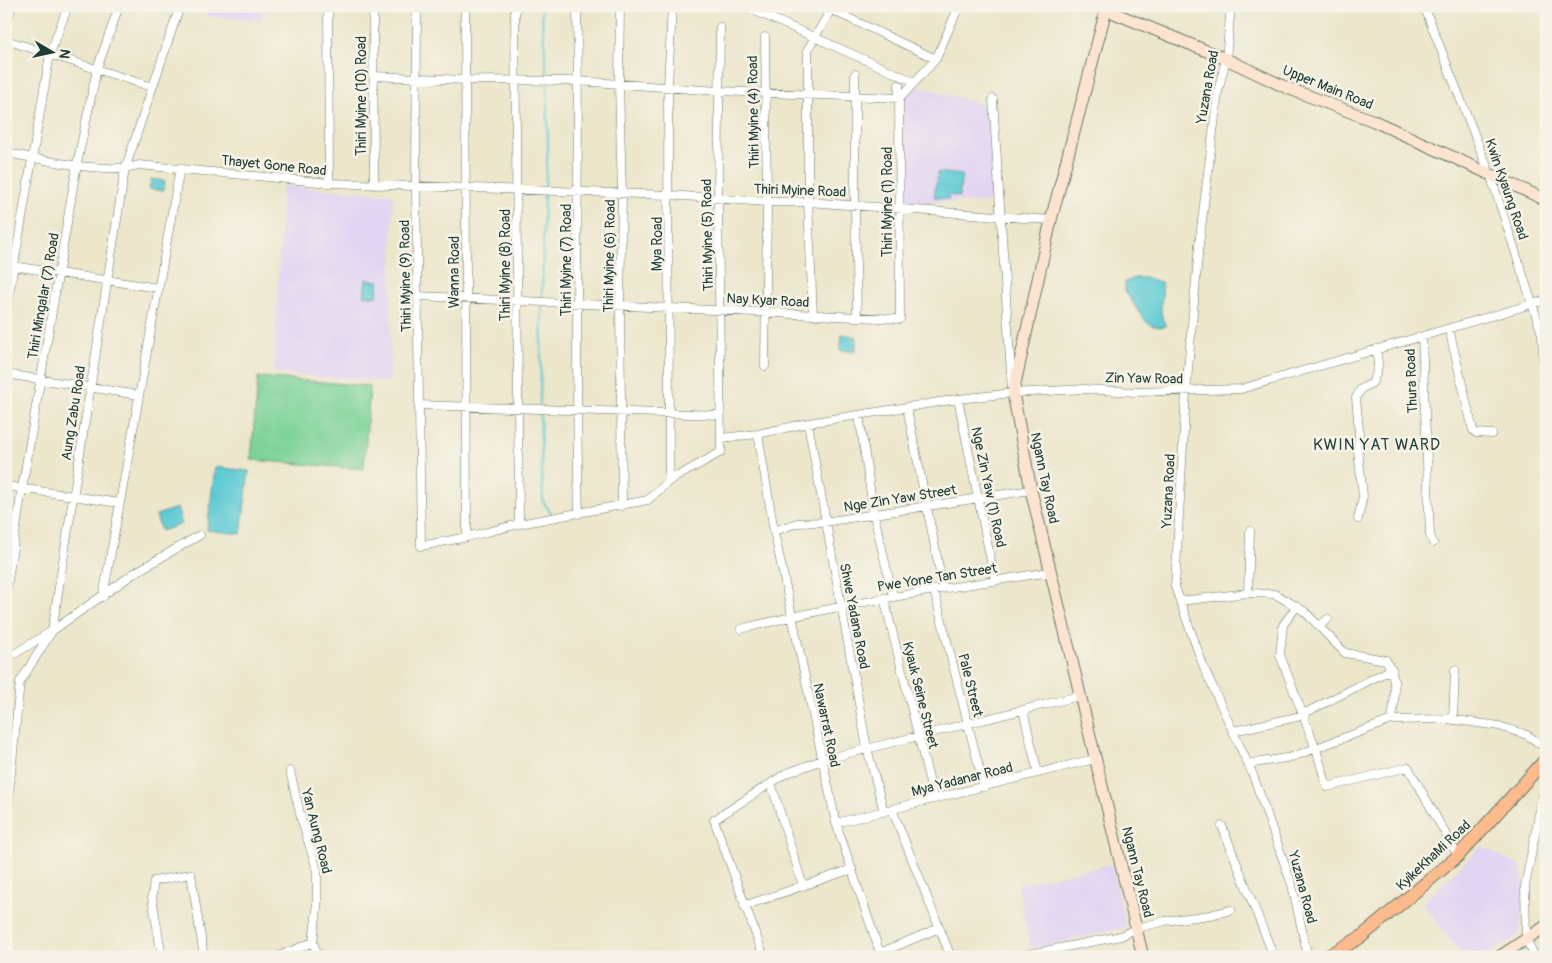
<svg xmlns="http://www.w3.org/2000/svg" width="1552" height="963" font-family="Pangolin,sans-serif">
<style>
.built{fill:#e2d4f3}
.green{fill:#7ad297;stroke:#4c8866}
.water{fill:#5dcad4;stroke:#3e8484}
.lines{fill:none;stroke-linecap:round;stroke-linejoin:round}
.stream{stroke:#5dcad4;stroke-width:2}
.minor-casing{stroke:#677869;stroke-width:9}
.secondary-casing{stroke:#677869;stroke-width:13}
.primary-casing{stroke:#677869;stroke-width:14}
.minor{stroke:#fff;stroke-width:8}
.secondary{stroke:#fde4d1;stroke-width:11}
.primary{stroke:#fbbb8c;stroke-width:12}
.labels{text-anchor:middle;stroke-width:5;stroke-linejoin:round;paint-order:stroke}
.street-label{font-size:14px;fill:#1f3d34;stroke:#f7f3e8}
.quarter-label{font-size:16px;letter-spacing:1px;fill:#1f3d34;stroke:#f7f3e8}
</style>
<rect width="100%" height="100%" fill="#f7f3e8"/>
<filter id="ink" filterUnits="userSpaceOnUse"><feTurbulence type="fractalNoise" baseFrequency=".02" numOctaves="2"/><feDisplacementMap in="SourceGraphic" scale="10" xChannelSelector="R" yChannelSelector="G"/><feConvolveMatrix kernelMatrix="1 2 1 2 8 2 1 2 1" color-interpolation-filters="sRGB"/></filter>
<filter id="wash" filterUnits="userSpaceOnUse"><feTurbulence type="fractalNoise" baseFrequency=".0096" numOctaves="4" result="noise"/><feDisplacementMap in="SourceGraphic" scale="20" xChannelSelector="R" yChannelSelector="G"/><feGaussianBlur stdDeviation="1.12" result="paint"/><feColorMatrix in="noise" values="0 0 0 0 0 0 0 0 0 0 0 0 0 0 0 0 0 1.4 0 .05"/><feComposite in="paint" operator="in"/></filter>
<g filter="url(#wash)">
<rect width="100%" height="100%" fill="#ece6cb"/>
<path class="built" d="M 201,6 L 264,6 L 261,21 L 207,16 Z
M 904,83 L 993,107 L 996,203 L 902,201 Z
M 282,186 L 393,194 L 390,382 L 274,373 Z
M 1481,846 L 1520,866 L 1525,886 L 1519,935 L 1483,957 L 1463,957 L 1423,903 Z
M 1112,864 L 1126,927 L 1031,949 L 1017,885 Z"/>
<path class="green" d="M 258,377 L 370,386 L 364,469 L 251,460 Z"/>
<path class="water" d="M 938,172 L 962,175 L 959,197 L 949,195 L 948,199 L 934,197 Z
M 151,179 L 165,181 L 163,191 L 149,189 Z
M 1135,278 L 1147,278 L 1161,282 C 1166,300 1155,306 1166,326 C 1142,332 1138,305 1125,292 L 1125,282 Z
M 366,279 L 379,281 L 377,297 L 364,295 Z
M 842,334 L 857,337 L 855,352 L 840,350 Z
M 215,467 L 249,471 L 241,534 L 207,530 Z
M 177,508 L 182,524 L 161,531 L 156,515 Z"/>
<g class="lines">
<path class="stream" d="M 541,6 L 547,75
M 545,189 L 548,148 L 547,84
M 542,296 L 544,194
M 540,404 L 542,306
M 540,412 L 543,502 L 552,514"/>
</g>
</g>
<g filter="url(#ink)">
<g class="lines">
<defs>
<path id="minor" d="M 328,6 L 329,183
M 373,6 L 374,185
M 417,6 L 416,187 L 421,546 L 467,537 L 519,524 L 648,500 L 669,481 L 721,452 L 718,199 L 720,27
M 465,6 L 467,537
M 515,6 L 519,524
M 577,6 C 580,175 574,345 579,514
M 620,6 L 619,84 L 622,194 L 620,305 L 622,506
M 744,6 L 915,82
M 823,6 L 936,59
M 1231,6 L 1226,59 L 1218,92 L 1199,245 L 1186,392 L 1175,587 L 1204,668 L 1253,775 L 1292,885 L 1308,957
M 1424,6 L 1491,177 L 1542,334 L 1546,415
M 6,24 L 12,6
M 765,37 L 767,202 L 765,366
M 6,40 L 152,87
M 855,74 L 855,205 L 857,317
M 373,76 L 466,80 L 578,81 L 719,91 L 900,98 L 936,59 L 959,6
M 993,99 L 1012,389
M 6,153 C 43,159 105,175 139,165 L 329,183 L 669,195 L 767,202 L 808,202 L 1051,220
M 6,265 L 158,288
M 418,296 L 900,319 L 899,85
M 6,312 L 50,54 L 68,6
M 813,315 L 808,202 L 808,49 L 833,6
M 1449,329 L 1473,430 L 1476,433 L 1492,434
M 1422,337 L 1430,535 L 1433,543
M 6,374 L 138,395
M 958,399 L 995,581
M 419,405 L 720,415
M 907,408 L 943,587
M 859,415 L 874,515 L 893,596
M 808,423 L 867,748 L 884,812
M 758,434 L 774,531 L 836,823 L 880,953 L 939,928
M 721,438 L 758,434 L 808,423 L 958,399 L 1013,393 L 1084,389 L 1135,392 L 1241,389 L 1546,300
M 669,481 L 668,86 L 672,6
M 6,486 L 119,503
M 1358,519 L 1363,496 L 1358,451 L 1359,430 L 1356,398 L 1361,389 L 1372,383 L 1376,374 L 1378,366 L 1377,349
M 774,531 L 797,523 L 824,522 L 1031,490
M 934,590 L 984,787
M 6,593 L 22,489 L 77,164 L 97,69 L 119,6
M 1248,593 L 1250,531
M 103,597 L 180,168
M 884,598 L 934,799
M 1180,601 L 1248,593 L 1275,594 L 1304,611 L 1345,653 L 1386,660 C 1398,679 1395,698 1392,720
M 1297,606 L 1283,625 L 1280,655 L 1316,749 L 1327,787 L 1408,767 L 1458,856
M 1319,626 L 1328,619
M 741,629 C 843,603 946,588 1050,572
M 6,659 L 52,631 L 136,572 L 200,535
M 1023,710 L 1038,773
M 1453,720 L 1455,670
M 1233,731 L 1297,717 L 1392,669
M 1248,764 L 1292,757 L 1392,720 L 1449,719 L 1499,726 L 1527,735 L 1546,748
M 290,771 L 301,818 L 317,870 L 317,909 L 313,942 L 318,957
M 771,783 L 803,886
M 892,809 L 951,957
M 6,823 L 20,682 L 52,631 L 125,169 L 180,6
M 836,823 L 1094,759
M 1222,826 L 1274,957
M 744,906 L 852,869
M 162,957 L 152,897 L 154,881 L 191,874 L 204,957
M 277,957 L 313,942
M 764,957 L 714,820 L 785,774 L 822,760 L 1079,696
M 1015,957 L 1121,936 L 1137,928 L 1165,921 L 1210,915 L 1231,910
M 1535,957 L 1526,939 L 1525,886 L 1546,779"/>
<path id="secondary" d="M 1097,6 L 1226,59 L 1285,87 L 1374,121 L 1546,200
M 1107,6 L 1051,220 L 1013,393 L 1031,490 L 1143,957
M 1499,957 L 1546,926"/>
<path id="primary" d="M 1326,957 L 1361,937 L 1458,856 L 1546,759"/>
</defs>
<use href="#minor" class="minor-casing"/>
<use href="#secondary" class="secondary-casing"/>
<use href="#primary" class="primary-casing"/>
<use href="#minor" class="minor"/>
<use href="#secondary" class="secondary"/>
<use href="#primary" class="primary"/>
</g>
</g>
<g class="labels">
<g class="street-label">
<text transform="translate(1207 87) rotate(-80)" y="5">Yuzana Road</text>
<text transform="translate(1328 87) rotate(22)" y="5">Upper Main Road</text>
<text transform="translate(361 96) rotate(-90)" y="5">Thiri Myine (10) Road</text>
<text transform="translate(753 112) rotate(-91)" y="5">Thiri Myine (4) Road</text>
<text transform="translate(274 165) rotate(6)" y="5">Thayet Gone Road</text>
<text transform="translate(1507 189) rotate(71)" y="5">Kwin Kyaung Road</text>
<text transform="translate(800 190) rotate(2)" y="5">Thiri Myine Road</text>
<text transform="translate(887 202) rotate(-90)" y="5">Thiri Myine (1) Road</text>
<text transform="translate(707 235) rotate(-91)" y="5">Thiri Myine (5) Road</text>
<text transform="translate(657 244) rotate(-90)" y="5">Mya Road</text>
<text transform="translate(609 256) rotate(-89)" y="5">Thiri Myine (6) Road</text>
<text transform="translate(566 260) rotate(-90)" y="5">Thiri Myine (7) Road</text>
<text transform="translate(505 265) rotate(-90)" y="5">Thiri Myine (8) Road</text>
<text transform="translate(454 272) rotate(-90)" y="5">Wanna Road</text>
<text transform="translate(405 276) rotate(-91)" y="5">Thiri Myine (9) Road</text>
<text transform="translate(43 296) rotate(-80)" y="5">Thiri Mingalar (7) Road</text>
<text transform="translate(768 300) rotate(3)" y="5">Nay Kyar Road</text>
<text transform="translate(1144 378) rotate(1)" y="5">Zin Yaw Road</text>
<text transform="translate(1411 381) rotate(-92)" y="5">Thura Road</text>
<text transform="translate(73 413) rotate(-81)" y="5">Aung Zabu Road</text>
<text transform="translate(1045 478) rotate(78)" y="5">Ngann Tay Road</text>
<text transform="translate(989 487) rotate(78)" y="5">Nge Zin Yaw (1) Road</text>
<text transform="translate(1168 491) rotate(-87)" y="5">Yuzana Road</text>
<text transform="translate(900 498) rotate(-9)" y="5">Nge Zin Yaw Street</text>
<text transform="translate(937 577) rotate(-9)" y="5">Pwe Yone Tan Street</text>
<text transform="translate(855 616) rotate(79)" y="5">Shwe Yadana Road</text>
<text transform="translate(971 685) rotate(76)" y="5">Pale Street</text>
<text transform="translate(921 695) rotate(76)" y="5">Kyauk Seine Street</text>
<text transform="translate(827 725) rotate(78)" y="5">Nawarrat Road</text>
<text transform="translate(962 779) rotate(-14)" y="5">Mya Yadanar Road</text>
<text transform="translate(317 831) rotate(76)" y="5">Yan Aung Road</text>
<text transform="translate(1433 855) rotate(-43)" y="5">KyikeKhaMi Road</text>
<text transform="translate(1138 872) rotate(76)" y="5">Ngann Tay Road</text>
<text transform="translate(1303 887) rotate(75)" y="5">Yuzana Road</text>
</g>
<g class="quarter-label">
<text x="1377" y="450">KWIN YAT WARD</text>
</g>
</g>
<rect width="1552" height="963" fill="none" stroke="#f7f3e8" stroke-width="25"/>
<g transform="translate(52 52) rotate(99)" stroke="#f7f3e8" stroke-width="4" paint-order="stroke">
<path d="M0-4L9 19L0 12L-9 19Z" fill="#1f3d34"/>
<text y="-8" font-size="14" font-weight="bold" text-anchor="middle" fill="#1f3d34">N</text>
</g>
</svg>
